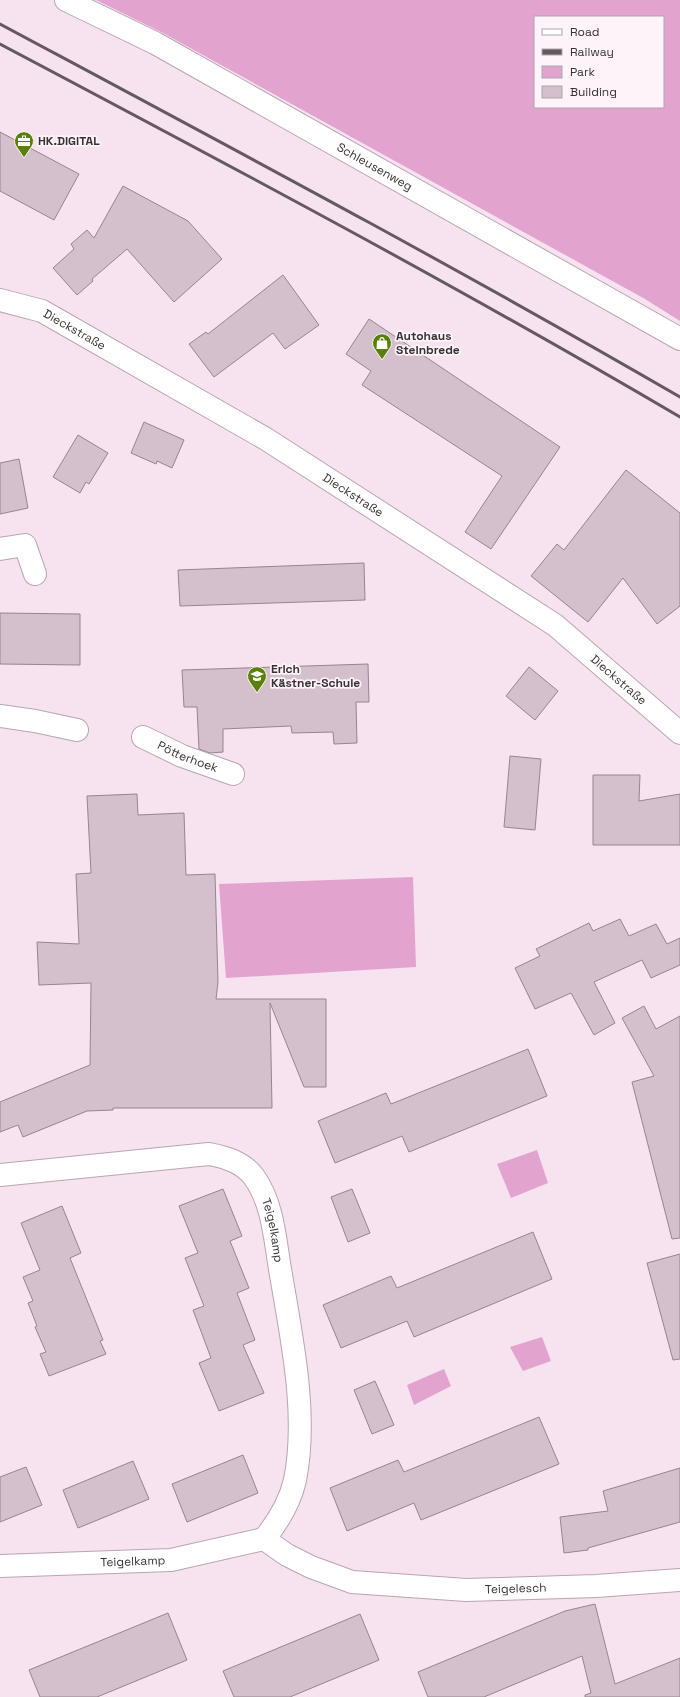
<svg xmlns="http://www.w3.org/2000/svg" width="680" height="1697" font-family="'Space Grotesk',sans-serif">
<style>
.green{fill:#e2a4ce;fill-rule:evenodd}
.building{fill:#d4bfcc;stroke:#978490}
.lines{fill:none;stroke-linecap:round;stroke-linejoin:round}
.street-casing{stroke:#b9a5b2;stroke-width:24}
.street{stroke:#fff;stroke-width:22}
.rail{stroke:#645960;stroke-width:3}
.labels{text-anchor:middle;stroke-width:3.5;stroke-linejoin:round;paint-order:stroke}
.poi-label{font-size:12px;font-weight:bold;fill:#383035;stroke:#fcf4f9;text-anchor:start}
.street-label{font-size:12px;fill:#383035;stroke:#fcf4f9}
</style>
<rect width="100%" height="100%" fill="#f7e2f0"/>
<path class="green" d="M 96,0 L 680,0 L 680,321 L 645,299 L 163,33 ZM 535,17 L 663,17 L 663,107 L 535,107 Z
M 413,877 L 416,967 L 226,978 L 219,884 Z
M 537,1150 L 548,1183 L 511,1198 L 497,1164 Z
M 542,1337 L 551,1361 L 523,1371 L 510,1347 Z
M 444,1369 L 451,1386 L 414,1405 L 407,1385 Z"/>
<path class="building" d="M 0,132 L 79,174 L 54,220 L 0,191 Z
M 123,186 L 188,221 L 222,259 L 174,302 L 127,249 L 92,279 L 93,281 L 77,295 L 53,268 L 74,249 L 71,244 L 87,230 L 94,238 Z
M 283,275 L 319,325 L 285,349 L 273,333 L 214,377 L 189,344 L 206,332 L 208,334 Z
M 369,319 L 560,447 L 491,549 L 465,532 L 502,476 L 362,385 L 371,371 L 346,354 Z
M 144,422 L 184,440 L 172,468 L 157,461 L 156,464 L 131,453 Z
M 78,435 L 108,453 L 89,484 L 86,482 L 80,493 L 53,477 Z
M 19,459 L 28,508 L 0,514 L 0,463 Z
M 626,470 L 680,513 L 680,606 L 657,624 L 623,578 L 588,622 L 531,576 L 557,544 L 564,550 Z
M 364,563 L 365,600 L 180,606 L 178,570 Z
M 0,613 L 80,614 L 80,665 L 0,664 Z
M 368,664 L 369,702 L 356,702 L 357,743 L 334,744 L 333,732 L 292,733 L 291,726 L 223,729 L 223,752 L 210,753 L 199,749 L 197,707 L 184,707 L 182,670 Z
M 529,667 L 558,691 L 535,720 L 506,696 Z
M 510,756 L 541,759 L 535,830 L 504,827 Z
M 593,775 L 640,775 L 639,801 L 680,794 L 680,845 L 593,845 Z
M 137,794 L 138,815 L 184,813 L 186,875 L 215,874 L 218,982 L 216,999 L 326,999 L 326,1087 L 304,1087 L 270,1003 L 272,1108 L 113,1108 L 113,1110 L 87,1111 L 23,1137 L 18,1125 L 0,1132 L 0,1102 L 90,1065 L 91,983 L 39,985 L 37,942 L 79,944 L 76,874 L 91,873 L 87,796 Z
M 620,919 L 629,936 L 656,924 L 667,944 L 680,938 L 680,965 L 651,978 L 642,960 L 594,982 L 615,1023 L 594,1035 L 571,993 L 535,1009 L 515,968 L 540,956 L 536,949 L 589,923 L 593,931 Z
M 644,1006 L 656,1029 L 680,1016 L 680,1238 L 672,1239 L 632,1082 L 654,1076 L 622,1018 Z
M 528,1049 L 547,1096 L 409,1152 L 402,1136 L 335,1163 L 318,1121 L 386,1093 L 391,1104 Z
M 223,1189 L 242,1236 L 230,1241 L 249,1288 L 237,1293 L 255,1340 L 243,1345 L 264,1393 L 219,1411 L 199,1363 L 211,1358 L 193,1310 L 204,1306 L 185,1258 L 198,1253 L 179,1206 Z
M 352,1189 L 370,1233 L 348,1242 L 331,1197 Z
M 62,1206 L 81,1253 L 70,1258 L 103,1340 L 100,1341 L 106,1354 L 49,1376 L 40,1354 L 46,1352 L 35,1327 L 37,1326 L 28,1303 L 33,1301 L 23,1277 L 40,1270 L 21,1223 Z
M 533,1232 L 552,1279 L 414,1337 L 407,1321 L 341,1348 L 323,1305 L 391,1276 L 397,1288 Z
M 680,1254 L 680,1359 L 673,1360 L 647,1263 Z
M 375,1381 L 394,1425 L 372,1434 L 354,1390 Z
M 539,1417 L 559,1464 L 421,1520 L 414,1503 L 347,1531 L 330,1488 L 398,1460 L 404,1472 Z
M 243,1455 L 258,1493 L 187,1522 L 172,1484 Z
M 133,1461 L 149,1499 L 78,1528 L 63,1490 Z
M 26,1467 L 42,1505 L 0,1522 L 0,1477 Z
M 680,1468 L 680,1522 L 588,1548 L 588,1550 L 564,1553 L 560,1517 L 608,1511 L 603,1491 Z
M 595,1604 L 615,1684 L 680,1658 L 680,1697 L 585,1697 L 585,1695 L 591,1693 L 582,1656 L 484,1697 L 428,1697 L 418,1672 L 565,1611 Z
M 168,1613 L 187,1660 L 97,1697 L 40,1697 L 29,1670 Z
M 360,1614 L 379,1660 L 290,1697 L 234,1697 L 223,1671 Z"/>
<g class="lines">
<defs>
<g id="street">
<path id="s1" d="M 66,0 L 155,43 L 680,339"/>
<path id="s2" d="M 0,300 L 42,311 L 266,439 L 555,625 L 680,733"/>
<path d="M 0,549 L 25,545 L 35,574"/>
<path d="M 0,716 L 35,721 L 77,730"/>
<path id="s3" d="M 143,737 L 182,756 L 233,774"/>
<path id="s4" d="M 0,1175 L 209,1154 C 225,1157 243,1162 254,1177 C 274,1205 275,1242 281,1275 C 292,1340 308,1415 295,1480 C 290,1502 278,1522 264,1539"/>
<path id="s5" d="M 0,1566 L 171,1560 L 264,1539 L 287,1555 L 311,1567 L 352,1582 L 466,1590 L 596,1586 L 680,1580"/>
</g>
</defs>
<use href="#street" class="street-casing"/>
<use href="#street" class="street"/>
<path class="rail" d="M 0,24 C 228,146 456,267 680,397
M 0,44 C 229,165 457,286 680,417"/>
</g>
<defs>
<symbol id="office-pin" viewBox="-11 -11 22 30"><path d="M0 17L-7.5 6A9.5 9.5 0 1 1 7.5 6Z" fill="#588106" stroke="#fcf4f9"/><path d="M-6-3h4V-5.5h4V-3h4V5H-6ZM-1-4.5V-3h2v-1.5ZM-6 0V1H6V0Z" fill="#fff"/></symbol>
<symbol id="shop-pin" viewBox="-11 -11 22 30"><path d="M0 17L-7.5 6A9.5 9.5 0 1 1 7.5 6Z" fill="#588106" stroke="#fcf4f9"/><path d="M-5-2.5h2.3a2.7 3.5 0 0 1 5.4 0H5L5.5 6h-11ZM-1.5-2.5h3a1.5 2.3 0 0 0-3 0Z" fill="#fff"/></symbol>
<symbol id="school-pin" viewBox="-11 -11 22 30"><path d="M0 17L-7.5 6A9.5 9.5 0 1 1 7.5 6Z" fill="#588106" stroke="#fcf4f9"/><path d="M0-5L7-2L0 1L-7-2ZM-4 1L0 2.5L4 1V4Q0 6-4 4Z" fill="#fff"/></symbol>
</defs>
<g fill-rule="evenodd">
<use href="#office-pin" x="13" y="130" width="22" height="30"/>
<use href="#shop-pin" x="371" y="332" width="22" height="30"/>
<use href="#school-pin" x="246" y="665" width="22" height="30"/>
</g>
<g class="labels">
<g class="poi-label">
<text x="38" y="145">HK.DIGITAL</text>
<text x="396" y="340">Autohaus<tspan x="396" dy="14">Steinbrede</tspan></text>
<text x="271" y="673">Erich<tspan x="271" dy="14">Kästner-Schule</tspan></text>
</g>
<g class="street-label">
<text dy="4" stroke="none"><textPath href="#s1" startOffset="351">Schleusenweg</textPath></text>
<text dy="4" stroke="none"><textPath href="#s2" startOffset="81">Dieckstraße</textPath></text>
<text dy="4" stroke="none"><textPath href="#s2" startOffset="405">Dieckstraße</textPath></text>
<text dy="4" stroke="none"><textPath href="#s2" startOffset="729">Dieckstraße</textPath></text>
<text dy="4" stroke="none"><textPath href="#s3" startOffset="49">Pötterhoek</textPath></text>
<text dy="4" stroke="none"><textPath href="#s4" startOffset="319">Teigelkamp</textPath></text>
<text dy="4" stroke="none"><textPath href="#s5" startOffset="133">Teigelkamp</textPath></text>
<text dy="4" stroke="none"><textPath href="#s5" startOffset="529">Teigelesch</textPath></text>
</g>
</g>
<rect x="534" y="16" width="130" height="92" fill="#fcf4f9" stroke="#aea6ab"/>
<rect x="542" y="29" width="20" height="6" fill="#ffffff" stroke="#aea6ab"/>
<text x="570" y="36" font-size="12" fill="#383035">Road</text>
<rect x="542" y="49" width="20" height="6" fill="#645960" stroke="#aea6ab"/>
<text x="570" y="56" font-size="12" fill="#383035">Railway</text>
<rect x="542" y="66" width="20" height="12" fill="#e2a4ce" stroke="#aea6ab"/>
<text x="570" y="76" font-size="12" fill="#383035">Park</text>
<rect x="542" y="86" width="20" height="12" fill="#d4bfcc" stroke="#aea6ab"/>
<text x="570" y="96" font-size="12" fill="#383035">Building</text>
</svg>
